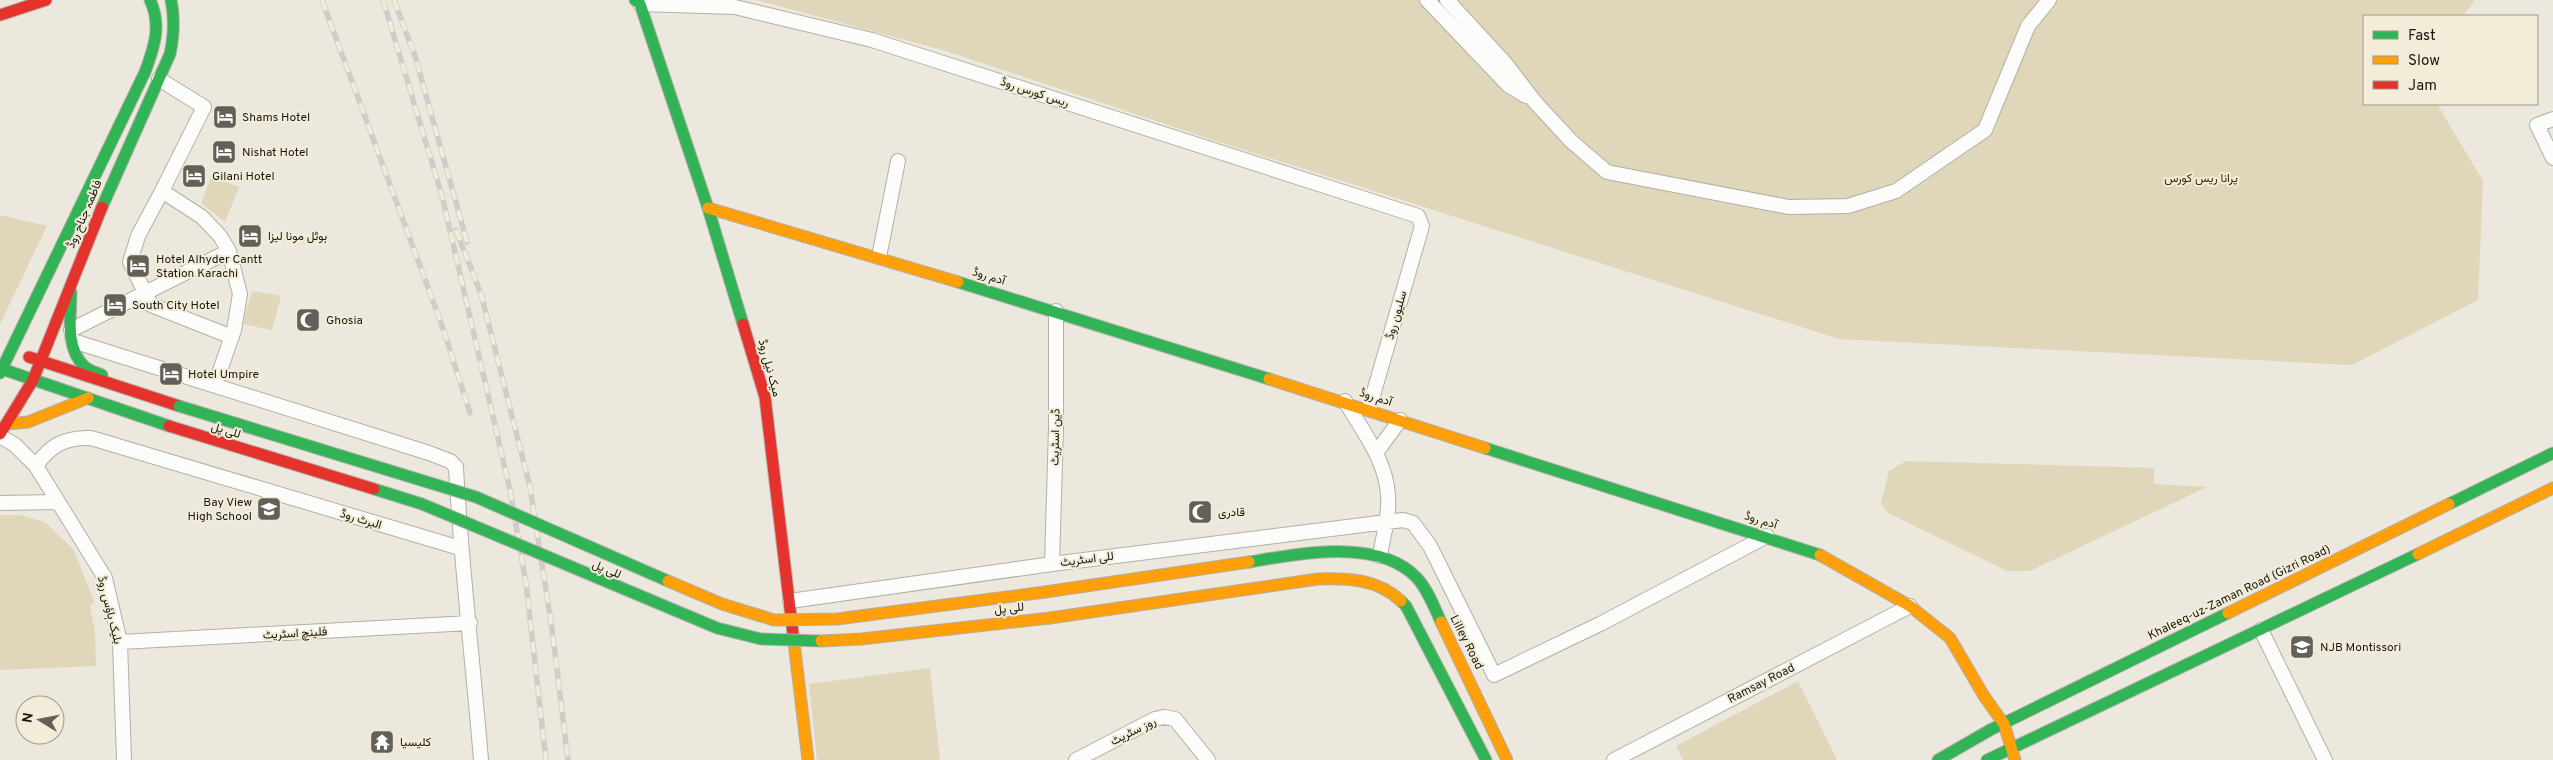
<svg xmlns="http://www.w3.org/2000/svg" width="2553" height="760" font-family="Overpass,Vazirmatn,sans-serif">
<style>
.green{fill:#e0d6ba}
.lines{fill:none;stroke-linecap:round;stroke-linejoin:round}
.street-casing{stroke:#b2afa7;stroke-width:16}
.fast-casing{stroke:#b2afa7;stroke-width:13}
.slow-casing{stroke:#b2afa7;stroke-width:13}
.jam-casing{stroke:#b2afa7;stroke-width:13}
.street{stroke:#fcfcfa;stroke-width:14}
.fast{stroke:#30b455;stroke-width:11}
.slow{stroke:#ff9f0a;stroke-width:11}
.jam{stroke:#e5322d;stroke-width:11}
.rail-casing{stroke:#cecdca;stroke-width:5.5}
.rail{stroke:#f2ecd8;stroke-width:4;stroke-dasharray:11;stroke-linecap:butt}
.fast-bridge-casing{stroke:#b2afa7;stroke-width:13;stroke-linecap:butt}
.slow-bridge-casing{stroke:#b2afa7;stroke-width:13;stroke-linecap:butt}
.jam-bridge-casing{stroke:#b2afa7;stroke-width:13;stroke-linecap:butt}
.fast-bridge{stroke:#30b455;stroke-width:11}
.slow-bridge{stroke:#ff9f0a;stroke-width:11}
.jam-bridge{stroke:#e5322d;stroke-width:11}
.labels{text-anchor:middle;stroke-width:4;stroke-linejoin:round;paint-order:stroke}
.street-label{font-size:12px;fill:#191710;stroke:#f2ecd8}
.poi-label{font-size:12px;fill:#191710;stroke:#f2ecd8;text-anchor:start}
.park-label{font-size:12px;fill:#332a09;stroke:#f2ecd8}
</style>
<rect width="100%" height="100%" fill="#ece8de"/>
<path class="green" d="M 756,0 L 2475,0 L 2463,16 L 2364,16 L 2364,104 L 2437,104 L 2483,181 L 2478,300 L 2352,365 L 1839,339 L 1213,140 L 946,51 Z
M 211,177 L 239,187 L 225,222 L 201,203 Z
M 0,215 L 47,226 L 0,324 Z
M 252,291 L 281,296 L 272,330 L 242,324 Z
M 1906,461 L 2154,468 L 2154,484 L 2207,487 L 2030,571 L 2007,571 L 1888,513 L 1881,503 L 1889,471 Z
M 0,515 L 20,515 L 45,522 L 73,549 L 95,603 L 90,606 L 95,632 L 96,666 L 0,670 Z
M 930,668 L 940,760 L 817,760 L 809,684 Z
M 1798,681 L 1837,760 L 1683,760 L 1676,746 Z"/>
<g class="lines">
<defs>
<path id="street" d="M 1427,0 L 1508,85 L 1526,96
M 1447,0 L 1505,63 L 1535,102 L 1571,141 L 1607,172 L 1789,207 L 1848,206 L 1896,191 L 1985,130 L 2028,26 L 2049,0
M 640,4 L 735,7 L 872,40 L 1418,216 L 1422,226 L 1369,409
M 159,79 L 204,107 L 162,191 L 202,217 L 220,236 L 229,251 L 240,294 L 234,330 L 215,385
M 2553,119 L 2537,125 L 2553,158
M 162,191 L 138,236 L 130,262 L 151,305 L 232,337
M 879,257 L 898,161
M 71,330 L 229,251
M 73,341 L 429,453 L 450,461 L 456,467 C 461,565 473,662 481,760
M 1345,401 C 1362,430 1386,460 1388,495 C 1390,514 1383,536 1380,556
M 0,436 L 15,445 L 36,466 L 105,578 L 120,642 L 124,760
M 1376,453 L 1400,420
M 36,466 C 50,445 66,437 91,438 L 460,548
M 0,503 L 57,502
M 1052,564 L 1056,428 L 1056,311
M 790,601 L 1052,564 L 1403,520 L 1413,523 L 1430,546 L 1494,675 L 1600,624 L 1767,536
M 2261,630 L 2325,760
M 120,642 L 470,623
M 1076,760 L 1155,719 L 1164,717 L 1175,719 L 1208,760
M 1614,760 L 1910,606"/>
<path id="fast" d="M 635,0 L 640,4 L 708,208 L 743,324
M 102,207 L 170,54 C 174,35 175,19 171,0
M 958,282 L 1269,379
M 71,292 C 71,315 65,348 84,366 C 89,371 96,372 102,375
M 2,369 L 169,426
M 0,373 L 145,72 C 154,48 162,25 150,0
M 1485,448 L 1820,555
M 2449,504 L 2553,453
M 1249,562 C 1298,554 1379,537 1417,578 C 1428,590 1434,607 1441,622
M 1401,601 L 1406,606 L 1486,760
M 1938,760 L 1990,730 L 2228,613
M 1987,760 L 2418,554"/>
<path id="slow" d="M 708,208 L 958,282
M 1269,379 L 1485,448
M 6,424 L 28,422 L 88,398
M 2418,554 L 2553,488
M 1820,555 L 1910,606 L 1950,638 L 1984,696 L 2004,724 L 2015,760
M 1045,592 L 1249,562
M 2228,613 L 2449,504
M 1050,618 L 1318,579 C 1348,578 1378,579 1401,601
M 1441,622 L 1507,760
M 793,634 L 808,760"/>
<path id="jam" d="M 0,15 L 46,0
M 743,324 L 765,397 L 793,634
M 29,357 L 179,406
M 0,434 L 33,380 L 102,207"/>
</defs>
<use href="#street" class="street-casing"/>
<use href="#fast" class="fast-casing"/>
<use href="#slow" class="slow-casing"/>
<use href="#jam" class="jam-casing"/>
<use href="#street" class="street"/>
<use href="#fast" class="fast"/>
<use href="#slow" class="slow"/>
<use href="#jam" class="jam"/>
<defs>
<path id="rail" d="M 322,0 L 444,331 L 470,413
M 383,0 L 442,196 L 510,490 L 526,583 L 546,760
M 394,0 L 415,56 L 467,242
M 456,230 L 481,294 L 530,487 L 552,629 L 568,760"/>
</defs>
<use href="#rail" class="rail-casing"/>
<use href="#rail" class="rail"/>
<defs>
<path id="fast-bridge" d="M 179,406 L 476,497 L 668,581
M 374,489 L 422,504 L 717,628 L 761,639 L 821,641"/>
<path id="slow-bridge" d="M 668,581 L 722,604 L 774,620 L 837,619 L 1045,592
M 821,641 L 861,639 L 1050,618"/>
<path id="jam-bridge" d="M 169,426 L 374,489"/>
</defs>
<use href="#fast-bridge" class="fast-bridge-casing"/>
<use href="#slow-bridge" class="slow-bridge-casing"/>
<use href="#jam-bridge" class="jam-bridge-casing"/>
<use href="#fast-bridge" class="fast-bridge"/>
<use href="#slow-bridge" class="slow-bridge"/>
<use href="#jam-bridge" class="jam-bridge"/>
</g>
<defs>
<symbol id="hotel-square" viewBox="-11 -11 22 22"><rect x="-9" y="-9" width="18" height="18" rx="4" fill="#636058" stroke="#f2ecd8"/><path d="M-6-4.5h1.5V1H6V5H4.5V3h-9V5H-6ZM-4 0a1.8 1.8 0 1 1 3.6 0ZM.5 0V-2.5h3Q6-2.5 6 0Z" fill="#fff"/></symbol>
<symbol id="mosque-square" viewBox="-11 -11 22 22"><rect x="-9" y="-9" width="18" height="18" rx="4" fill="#636058" stroke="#f2ecd8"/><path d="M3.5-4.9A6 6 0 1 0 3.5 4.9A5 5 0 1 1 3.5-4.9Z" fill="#fff"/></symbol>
<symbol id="school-square" viewBox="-11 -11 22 22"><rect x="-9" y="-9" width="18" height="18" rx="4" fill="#636058" stroke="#f2ecd8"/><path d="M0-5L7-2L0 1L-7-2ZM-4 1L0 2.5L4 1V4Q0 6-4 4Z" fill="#fff"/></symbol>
<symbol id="temple-square" viewBox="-11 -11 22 22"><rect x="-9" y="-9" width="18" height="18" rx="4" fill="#636058" stroke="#f2ecd8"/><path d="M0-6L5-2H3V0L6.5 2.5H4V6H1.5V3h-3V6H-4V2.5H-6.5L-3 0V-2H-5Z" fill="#fff"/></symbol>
</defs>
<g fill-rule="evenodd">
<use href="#hotel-square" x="211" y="103" width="28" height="28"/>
<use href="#hotel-square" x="210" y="138" width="28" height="28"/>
<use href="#hotel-square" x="180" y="162" width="28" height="28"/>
<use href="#hotel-square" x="236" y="222" width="28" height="28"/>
<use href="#hotel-square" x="124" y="252" width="28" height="28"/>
<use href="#hotel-square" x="101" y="291" width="28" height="28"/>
<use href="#mosque-square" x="294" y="306" width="28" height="28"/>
<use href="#hotel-square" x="157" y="360" width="28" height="28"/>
<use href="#school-square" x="255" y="495" width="28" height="28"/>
<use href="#mosque-square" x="1186" y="498" width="28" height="28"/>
<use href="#school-square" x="2288" y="633" width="28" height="28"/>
<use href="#temple-square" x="368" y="728" width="28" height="28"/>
</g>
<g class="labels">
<g class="street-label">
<text transform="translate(1035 92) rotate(18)" y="4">ریس کورس روڈ</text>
<text transform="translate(84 214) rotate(-67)" y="4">فاطمہ جناح روڈ</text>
<text transform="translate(989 276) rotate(17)" y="4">آدم روڈ</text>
<text transform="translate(1396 315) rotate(-74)" y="4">سلیون روڈ</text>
<text transform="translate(770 368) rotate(75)" y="4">میک نیل روڈ</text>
<text transform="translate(1376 397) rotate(18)" y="4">آدم روڈ</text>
<text transform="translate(226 430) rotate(17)" y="4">للی پل</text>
<text transform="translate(1055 437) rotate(-89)" y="4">ڈین اسٹریٹ</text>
<text transform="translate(361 519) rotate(17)" y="4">البرٹ روڈ</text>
<text transform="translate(1761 520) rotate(17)" y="4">آدم روڈ</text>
<text transform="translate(1087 559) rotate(-7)" y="4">للی اسٹریٹ</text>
<text transform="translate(607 569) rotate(23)" y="4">للی پل</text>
<text transform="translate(2239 592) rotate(-26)" y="4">Khaleeq-uz-Zaman Road (Gizri Road)</text>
<text transform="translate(1009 608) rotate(-6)" y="4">للی پل</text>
<text transform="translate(110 610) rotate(76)" y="4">بلیک ہاؤس روڈ</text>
<text transform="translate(295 633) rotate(-3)" y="4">فلینچ اسٹریٹ</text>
<text transform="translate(1467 642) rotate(63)" y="4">Lilley Road</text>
<text transform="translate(1761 683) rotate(-27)" y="4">Ramsay Road</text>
<text transform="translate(1133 731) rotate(-26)" y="4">روز سٹریٹ</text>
</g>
<g class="poi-label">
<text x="242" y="121">Shams Hotel</text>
<text x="242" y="156">Nishat Hotel</text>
<text x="212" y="180">Gilani Hotel</text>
<text x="268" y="240">ہوٹل مونا لیزا</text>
<text x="156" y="263">Hotel Alhyder Cantt<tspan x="156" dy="14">Station Karachi</tspan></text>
<text x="132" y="309">South City Hotel</text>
<text x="326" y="324">Ghosia</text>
<text x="188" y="378">Hotel Umpire</text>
<text x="252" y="506" text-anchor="end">Bay View<tspan x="252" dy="14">High School</tspan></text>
<text x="1218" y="516">قادری</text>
<text x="2320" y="651">NJB Montissori</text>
<text x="400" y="746">کلیسیا</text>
</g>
<g class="park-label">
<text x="2201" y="182">پرانا ریس کورس</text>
</g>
</g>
<rect x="2363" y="15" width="175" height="90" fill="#f2ecd8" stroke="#9b9788"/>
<rect x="2373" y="31" width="25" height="8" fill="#30b455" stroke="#9b9788"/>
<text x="2408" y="40" font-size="15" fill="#191710">Fast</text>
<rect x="2373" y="56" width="25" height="8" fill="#ff9f0a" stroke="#9b9788"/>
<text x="2408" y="65" font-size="15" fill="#191710">Slow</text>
<rect x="2373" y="81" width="25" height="8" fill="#e5322d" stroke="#9b9788"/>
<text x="2408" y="90" font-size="15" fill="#191710">Jam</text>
<g transform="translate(40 720) rotate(280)"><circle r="24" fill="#f2ecd8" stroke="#9b9788"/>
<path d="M0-4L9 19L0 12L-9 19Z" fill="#636058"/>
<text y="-8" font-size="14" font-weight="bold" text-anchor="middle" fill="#191710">N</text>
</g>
</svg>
